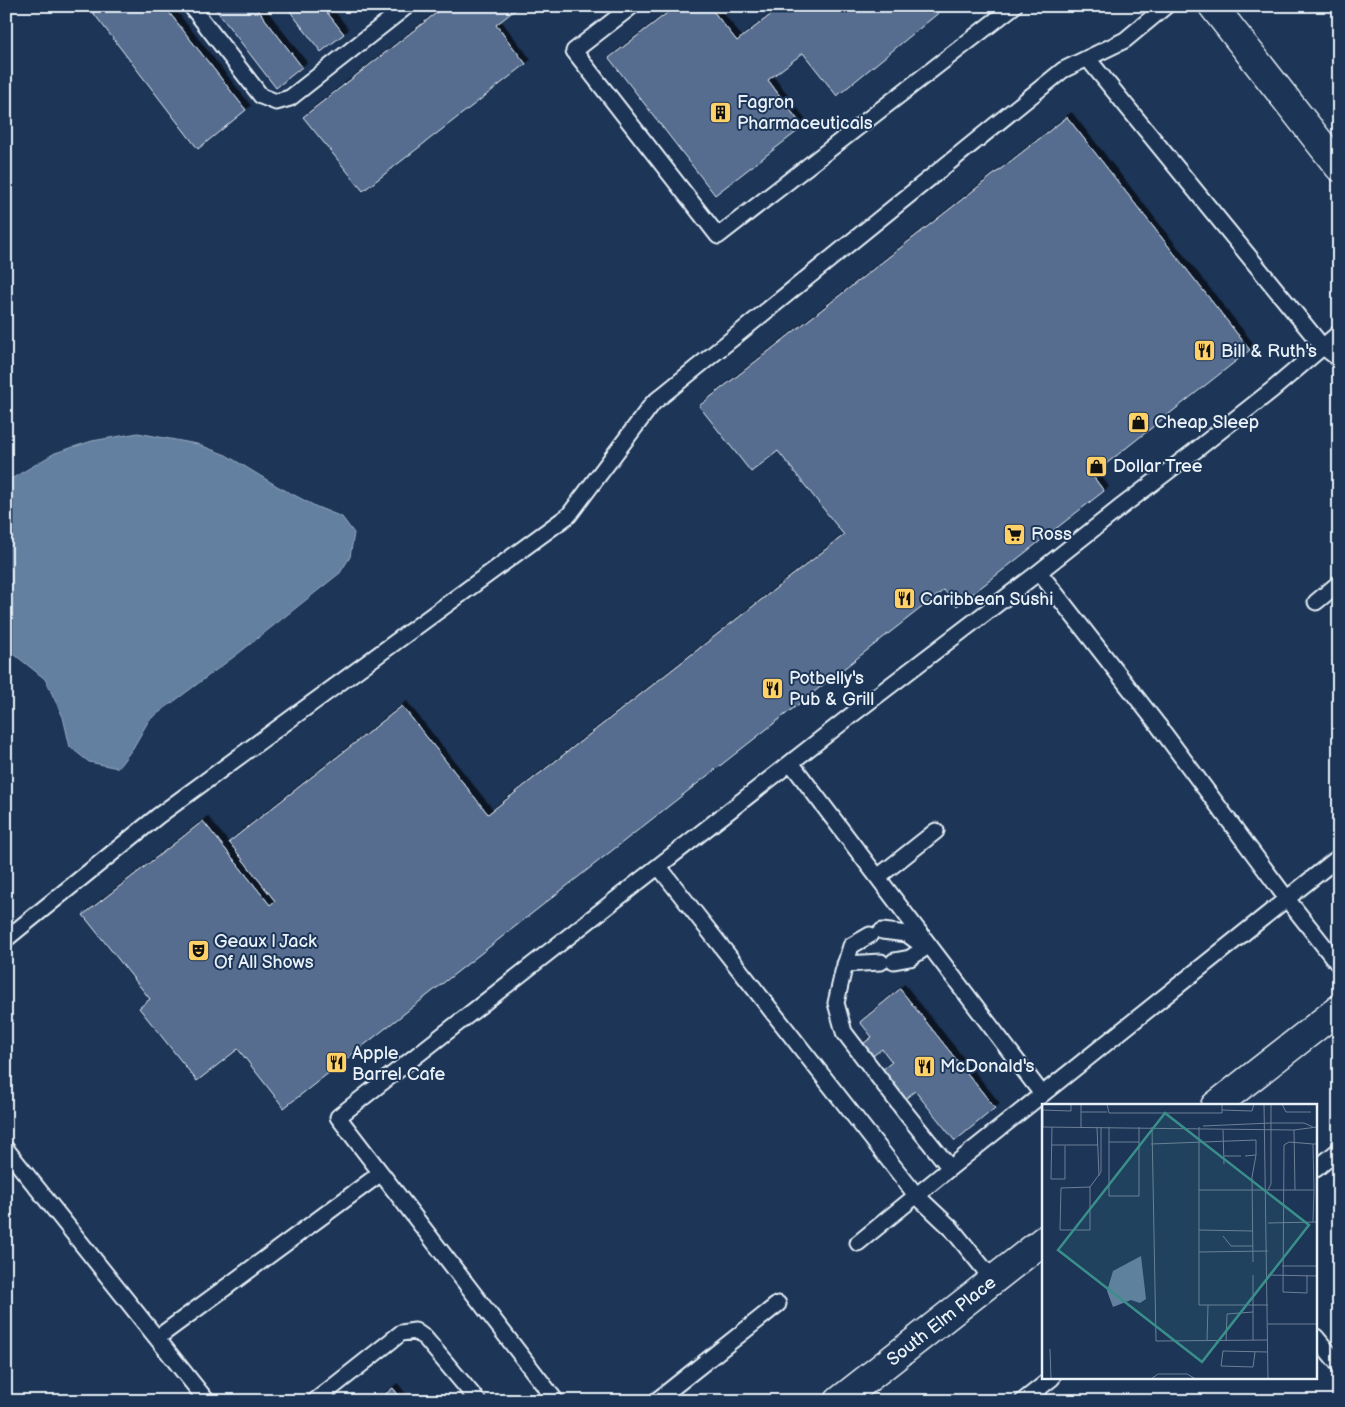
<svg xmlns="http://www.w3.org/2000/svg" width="1345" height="1407" font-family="'Balsamiq Sans',sans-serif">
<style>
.water{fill:#6480a0;stroke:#99adc3}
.building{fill:#576d90;stroke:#e8f1f8;filter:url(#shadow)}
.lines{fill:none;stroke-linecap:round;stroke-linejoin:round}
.lane-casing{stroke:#e8f1f8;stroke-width:19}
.secondary-casing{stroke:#e8f1f8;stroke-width:31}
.primary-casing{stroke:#e8f1f8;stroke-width:31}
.lane{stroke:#1d3557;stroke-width:15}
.secondary{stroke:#1d3557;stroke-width:28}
.primary{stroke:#1d3557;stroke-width:28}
.labels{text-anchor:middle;stroke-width:4;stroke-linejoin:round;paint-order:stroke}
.poi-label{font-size:18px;fill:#e8f1f8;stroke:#1d3557;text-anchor:start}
.street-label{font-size:18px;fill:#e8f1f8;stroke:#1d3557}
.inset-road{fill:none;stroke:#6e8097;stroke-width:1}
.view{fill:#3a8f8a;fill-opacity:0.15;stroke:#3a8f8a;stroke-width:2.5}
.inset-edge{fill:none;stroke:#e8f1f8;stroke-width:2.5}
</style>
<defs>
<filter id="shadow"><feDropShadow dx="4.5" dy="-4.5" stdDeviation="0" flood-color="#0009"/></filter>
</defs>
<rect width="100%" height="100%" fill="#1d3557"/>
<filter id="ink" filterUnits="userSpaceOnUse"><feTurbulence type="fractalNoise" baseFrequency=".02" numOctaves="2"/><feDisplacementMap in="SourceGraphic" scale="10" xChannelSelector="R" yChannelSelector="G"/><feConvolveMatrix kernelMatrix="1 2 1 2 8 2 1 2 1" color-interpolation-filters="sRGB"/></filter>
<g filter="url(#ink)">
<path class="water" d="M 138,433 L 197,444 L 226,455 L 277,486 L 317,507 L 342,517 L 354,533 L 350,557 L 340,573 L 239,653 L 149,720 L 133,748 L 118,768 L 89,762 L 70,747 L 63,717 L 45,679 L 15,655 L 6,652 L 6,482 L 55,453 L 92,441 Z"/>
<path class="building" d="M 88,6 L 164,6 L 246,110 L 198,149 Z
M 213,6 L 255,6 L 302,67 L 276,88 Z
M 286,6 L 322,6 L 344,34 L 321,52 Z
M 445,6 L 520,6 L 496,25 L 526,64 L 363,191 L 303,117 Z
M 676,6 L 709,6 L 737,41 L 773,13 L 767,6 L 947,6 L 837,96 L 803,53 L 768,80 L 803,127 L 715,195 L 609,58 Z
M 1067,117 L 1250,350 L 1092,475 L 1104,491 L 957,606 L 944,590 L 284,1108 L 238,1049 L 197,1081 L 139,1008 L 150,999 L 83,915 L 203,821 L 270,905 L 275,901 L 229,842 L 402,706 L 488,814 L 844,535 L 778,451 L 751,472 L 699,406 Z
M 900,989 L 995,1108 L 955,1141 L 915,1091 L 905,1099 L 882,1070 L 892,1062 L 882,1049 L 870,1058 L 860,1046 L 872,1037 L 860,1022 Z
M 393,1388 L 403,1401 L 377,1401 Z"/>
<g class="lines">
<defs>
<path id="lane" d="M 191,6 L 261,96 L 276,102 L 290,98 L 407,6
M 632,6 L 574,51 L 718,236 L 1014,6
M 1088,59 L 1322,346 L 1339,359
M 1039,572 L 1158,725 L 1287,899 L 1339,965
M 1316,602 L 1339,583
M 791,763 L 1042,1094
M 659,867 L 916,1195 L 951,1228 L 993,1280
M 878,877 L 936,831
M 882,931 L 907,934 L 926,948
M 870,935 L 851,946 L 843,972 L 836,1003 L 844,1032 L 905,1112 L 950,1168
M 6,939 L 158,816 L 569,515 L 653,403 L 1063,70 L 1125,40 L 1166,6
M 894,961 L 910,958 L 925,948
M 845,964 L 881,962
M 6,1149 L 207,1401
M 1316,1169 L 1339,1150
M 858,1243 L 950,1168 L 1339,857
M 1316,1337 L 1339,1365
M 157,1338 L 381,1173
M 315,1401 L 401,1333 L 415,1331 L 425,1338 L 478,1401
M 556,1401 L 338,1117 L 849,717 L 1039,572 L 1121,507 L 1196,450 L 1272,390 L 1339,333
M 656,1401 L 778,1304
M 1023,1401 L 1052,1378"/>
<path id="secondary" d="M 1213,6 L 1339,167"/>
<g id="primary">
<path d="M 1215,1106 L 1339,1009"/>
<path id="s1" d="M 839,1401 L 1044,1240"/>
</g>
</defs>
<use href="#lane" class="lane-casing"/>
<use href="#secondary" class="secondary-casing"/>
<use href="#primary" class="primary-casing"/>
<use href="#lane" class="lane"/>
<use href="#secondary" class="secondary"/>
<use href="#primary" class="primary"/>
</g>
</g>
<defs>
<symbol id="building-square" viewBox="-11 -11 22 22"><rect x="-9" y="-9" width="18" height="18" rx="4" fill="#ffd166" stroke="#1d3557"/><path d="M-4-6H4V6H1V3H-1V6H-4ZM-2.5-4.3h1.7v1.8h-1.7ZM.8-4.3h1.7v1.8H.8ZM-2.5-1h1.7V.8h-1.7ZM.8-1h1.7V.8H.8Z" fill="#111"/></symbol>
<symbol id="restaurant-square" viewBox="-11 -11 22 22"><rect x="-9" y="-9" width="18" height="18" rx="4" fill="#ffd166" stroke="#1d3557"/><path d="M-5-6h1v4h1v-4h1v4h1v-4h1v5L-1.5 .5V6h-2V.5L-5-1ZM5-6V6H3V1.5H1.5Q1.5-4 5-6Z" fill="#111"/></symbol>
<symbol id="shop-square" viewBox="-11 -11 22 22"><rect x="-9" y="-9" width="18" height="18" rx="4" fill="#ffd166" stroke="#1d3557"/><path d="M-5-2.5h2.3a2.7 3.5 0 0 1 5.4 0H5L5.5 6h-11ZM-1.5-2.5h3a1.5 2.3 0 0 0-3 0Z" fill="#111"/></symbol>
<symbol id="supermarket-square" viewBox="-11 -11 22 22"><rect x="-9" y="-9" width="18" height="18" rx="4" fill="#ffd166" stroke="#1d3557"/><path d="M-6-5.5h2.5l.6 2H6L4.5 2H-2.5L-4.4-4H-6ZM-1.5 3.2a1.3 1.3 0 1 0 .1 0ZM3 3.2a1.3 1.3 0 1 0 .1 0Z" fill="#111"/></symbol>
<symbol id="theatre-square" viewBox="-11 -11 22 22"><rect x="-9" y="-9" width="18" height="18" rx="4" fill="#ffd166" stroke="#1d3557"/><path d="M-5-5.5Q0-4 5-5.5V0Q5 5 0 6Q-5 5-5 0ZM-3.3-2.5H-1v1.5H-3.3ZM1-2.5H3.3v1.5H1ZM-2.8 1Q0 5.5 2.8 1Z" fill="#111"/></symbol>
</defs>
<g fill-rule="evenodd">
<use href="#building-square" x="708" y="100" width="25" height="25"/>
<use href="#restaurant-square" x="1192" y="338" width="25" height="25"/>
<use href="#shop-square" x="1126" y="410" width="25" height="25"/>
<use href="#shop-square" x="1084" y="454" width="25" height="25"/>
<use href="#supermarket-square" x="1002" y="522" width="25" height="25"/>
<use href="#restaurant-square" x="892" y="586" width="25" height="25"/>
<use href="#restaurant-square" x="760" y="676" width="25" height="25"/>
<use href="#theatre-square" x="186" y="938" width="25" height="25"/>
<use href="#restaurant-square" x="324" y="1050" width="25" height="25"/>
<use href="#restaurant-square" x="912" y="1054" width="25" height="25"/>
</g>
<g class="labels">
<g class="poi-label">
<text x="737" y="108">Fagron<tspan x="737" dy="21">Pharmaceuticals</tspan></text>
<text x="1221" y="357">Bill &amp; Ruth's</text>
<text x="1154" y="428">Cheap Sleep</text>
<text x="1113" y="472">Dollar Tree</text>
<text x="1031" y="540">Ross</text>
<text x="920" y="605">Caribbean Sushi</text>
<text x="789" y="684">Potbelly's<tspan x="789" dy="21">Pub &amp; Grill</tspan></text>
<text x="214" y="947">Geaux | Jack<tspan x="214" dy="21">Of All Shows</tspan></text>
<text x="352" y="1059">Apple<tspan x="352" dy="21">Barrel Cafe</tspan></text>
<text x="940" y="1072">McDonald's</text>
</g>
<g class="street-label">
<text dy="6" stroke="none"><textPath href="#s1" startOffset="130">South Elm Place</textPath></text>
</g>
</g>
<g transform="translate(1042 1104)">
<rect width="275" height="275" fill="#1d3557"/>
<path d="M 99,152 L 104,195 L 98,199 L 89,196 L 71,203 L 65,187 L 71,167 Z" fill="#6480a0"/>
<path class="inset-road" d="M 1,0 L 1,23M 65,0 L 67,9 L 180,9 L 180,0M 222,0 L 226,275M 240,0 L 244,8 L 269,8M 0,6 L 29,7 L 29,0M 180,6 L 210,7 L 212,0M 39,8 L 65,8M 161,22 L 229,19 L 262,19 L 271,23M 0,23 L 252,26 L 275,23M 10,23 L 9,75 L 23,75 L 23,42M 39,23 L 39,0M 55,23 L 57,72M 67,23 L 67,92 L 97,92 L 97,23M 110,23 L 114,237 L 226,236M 157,23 L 157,201 L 226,201M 181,26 L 182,60M 252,26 L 253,86M 67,38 L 97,38M 109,40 L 214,36 L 214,51 L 203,52M 10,41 L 56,41M 182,52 L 199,52M 48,83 L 48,126 L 18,126 L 19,84 L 48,83 L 59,68 L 59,23M 157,86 L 272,86 L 271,118M 226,86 L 229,80 L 229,0M 272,86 L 271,40 L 275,40M 226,119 L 275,118M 157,126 L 211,127M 181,132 L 189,142 L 211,142M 157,148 L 226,147M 211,158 L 210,73 L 214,51M 240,162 L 275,162M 211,171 L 211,236M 226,171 L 275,172M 265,171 L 265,189 L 241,188 L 242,41 L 247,38 L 271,40M 226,220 L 275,220M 165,237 L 166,201M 184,237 L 185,210 L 211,208M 8,245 L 9,275M 213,248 L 211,263 L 179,262 L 181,247 L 226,248M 109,275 L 116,270 L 145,270 L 154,275"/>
<path class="view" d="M 123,9 L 267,121 L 160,258 L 16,146 Z"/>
<rect width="275" height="275" class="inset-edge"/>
</g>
<rect width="1345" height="1407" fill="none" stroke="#1d3557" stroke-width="25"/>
<rect x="12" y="12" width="1320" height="1382" fill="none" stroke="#e8f1f8" stroke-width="2" filter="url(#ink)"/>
</svg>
